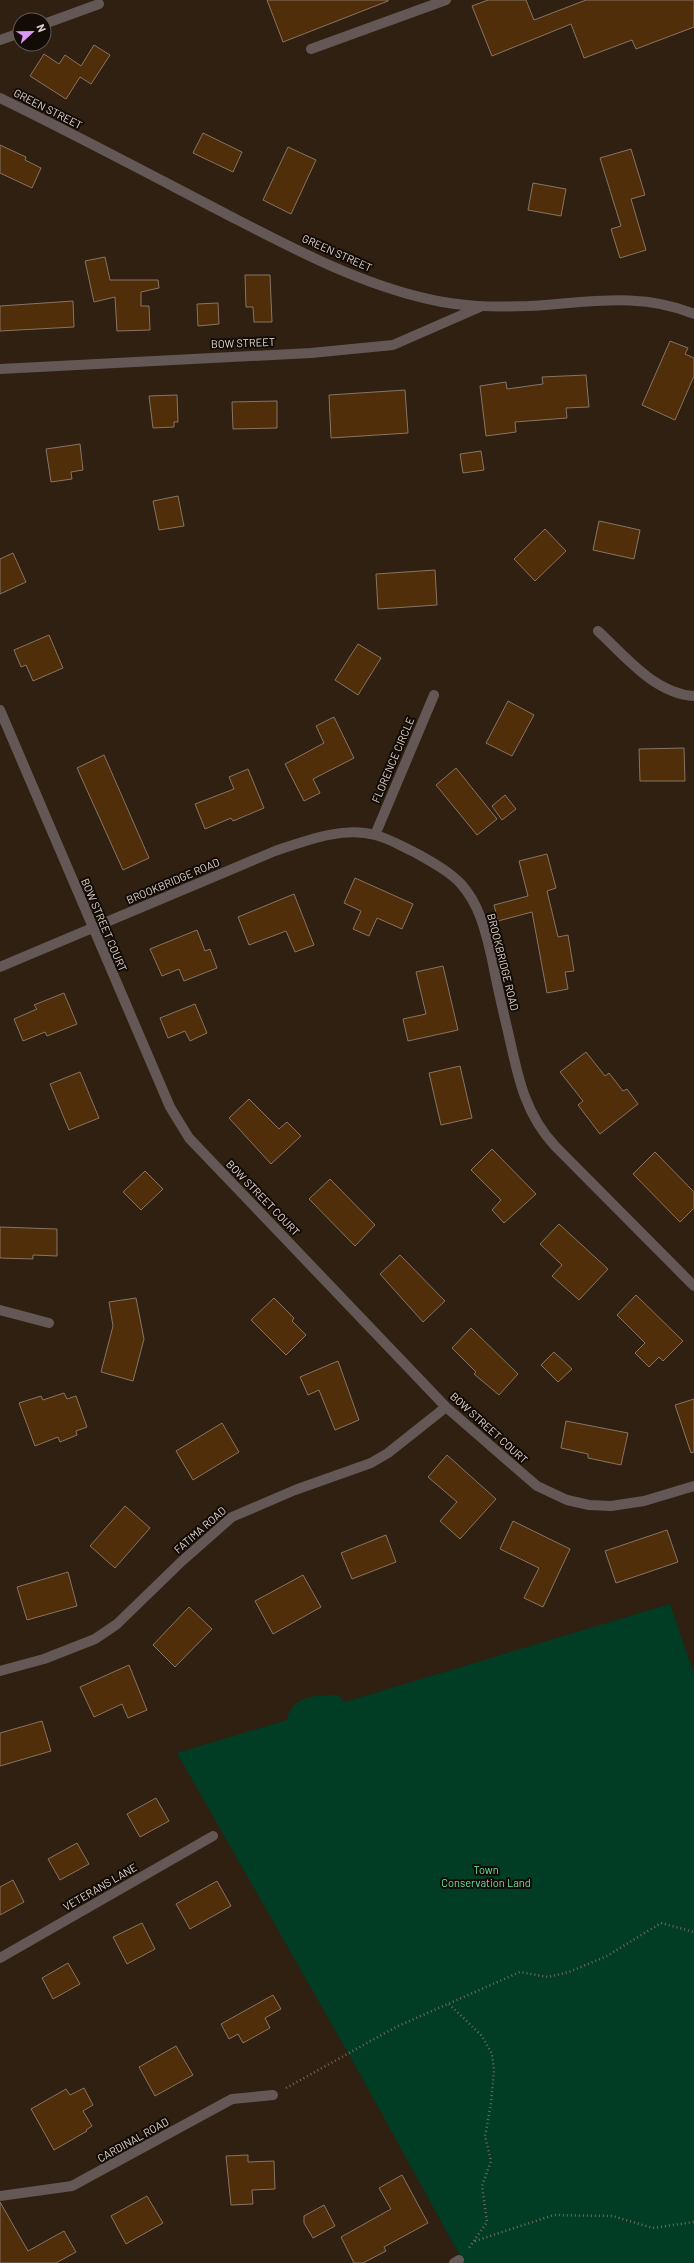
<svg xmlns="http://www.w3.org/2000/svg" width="694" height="2263" font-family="Barlow,sans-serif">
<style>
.green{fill:#003d24}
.building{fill:#502e09;stroke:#877464}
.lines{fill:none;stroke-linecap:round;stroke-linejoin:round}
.path{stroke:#76685b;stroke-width:2.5;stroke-dasharray:1 3;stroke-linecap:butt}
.service{stroke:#635855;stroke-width:10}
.minor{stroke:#635855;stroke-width:10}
.tertiary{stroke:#635855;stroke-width:10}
.labels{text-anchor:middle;stroke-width:4;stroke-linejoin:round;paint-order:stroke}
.street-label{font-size:11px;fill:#e0d5cc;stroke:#120b06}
.park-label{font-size:11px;fill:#64e3a3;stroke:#120b06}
</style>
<rect width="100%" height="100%" fill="#2f2011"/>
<path class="green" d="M 670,1604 L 694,1674 L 694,2263 L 464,2263 L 355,2065 L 177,1753 L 287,1720 C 292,1694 317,1696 338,1695 L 345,1702 Z"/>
<path class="building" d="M 267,0 L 388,0 L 388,1 L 283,42 Z
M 488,0 L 526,0 L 534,20 L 586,0 L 694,0 L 694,27 L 636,49 L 632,40 L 584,58 L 571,24 L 492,56 L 472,6 Z
M 94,45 L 110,55 L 91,84 L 80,77 L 66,99 L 30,76 L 44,54 L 59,64 L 65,55 L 81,66 Z
M 203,133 L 242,152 L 233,172 L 193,153 Z
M 0,145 L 26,157 L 25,160 L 41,168 L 32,188 L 0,173 Z
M 288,147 L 316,160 L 291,214 L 263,200 Z
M 631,149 L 645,195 L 631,199 L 646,250 L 620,258 L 611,229 L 621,226 L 600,158 Z
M 533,183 L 566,189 L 561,216 L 528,210 Z
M 105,257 L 110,280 L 158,280 L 159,288 L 141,292 L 141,306 L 149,306 L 150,330 L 117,331 L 115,297 L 94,302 L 85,261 Z
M 245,275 L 270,275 L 272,322 L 254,322 L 253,307 L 246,307 Z
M 73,301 L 74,327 L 0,331 L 0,306 Z
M 218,303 L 219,324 L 198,326 L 197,304 Z
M 670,341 L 688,348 L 685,354 L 694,358 L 694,376 L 675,420 L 642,405 Z
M 586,375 L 589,407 L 566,408 L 567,418 L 515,422 L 516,432 L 486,436 L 480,386 L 506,382 L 507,389 L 543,384 L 542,377 Z
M 405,390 L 408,433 L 331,438 L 329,395 Z
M 177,395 L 178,422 L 174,422 L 174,427 L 153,428 L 149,396 Z
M 277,401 L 277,428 L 233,429 L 232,402 Z
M 80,444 L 83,470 L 71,472 L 72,479 L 51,482 L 46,449 Z
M 481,451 L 484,470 L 463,473 L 460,454 Z
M 178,496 L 184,526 L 159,530 L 153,501 Z
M 599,521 L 640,530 L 634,559 L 593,550 Z
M 545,529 L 566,551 L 535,581 L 514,559 Z
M 13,553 L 26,582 L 0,594 L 0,559 Z
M 435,570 L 437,605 L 378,609 L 376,574 Z
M 49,635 L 63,668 L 33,681 L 26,665 L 21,667 L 14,650 Z
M 358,644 L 381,658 L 358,695 L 335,680 Z
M 508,701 L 534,715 L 512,756 L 486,743 Z
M 334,717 L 354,758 L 313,779 L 320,793 L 304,801 L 285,764 L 324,743 L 316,726 Z
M 684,748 L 685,781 L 640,781 L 639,749 Z
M 104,755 L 149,858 L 123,870 L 77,768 Z
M 456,768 L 497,819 L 477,835 L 436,785 Z
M 248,769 L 264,808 L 233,821 L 231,818 L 205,829 L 195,804 L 234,789 L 229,777 Z
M 505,795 L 516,809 L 502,820 L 492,806 Z
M 547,854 L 556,888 L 547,891 L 558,937 L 568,935 L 574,971 L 565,972 L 568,989 L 547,993 L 532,912 L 498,921 L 494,905 L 528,896 L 519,861 Z
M 355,878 L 413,904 L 402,929 L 377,918 L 369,936 L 353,929 L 361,911 L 344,903 Z
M 294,894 L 314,945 L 295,952 L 286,931 L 249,945 L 238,917 Z
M 197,930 L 205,951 L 210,949 L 217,968 L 184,981 L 179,969 L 162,976 L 150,949 Z
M 443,966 L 458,1030 L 408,1041 L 403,1019 L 426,1014 L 416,972 Z
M 64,993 L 77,1024 L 47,1036 L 45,1032 L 23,1041 L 14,1019 L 37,1009 L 34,1005 Z
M 195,1004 L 207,1033 L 190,1041 L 185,1031 L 168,1038 L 160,1018 Z
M 586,1052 L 605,1076 L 609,1073 L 623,1091 L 627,1089 L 638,1104 L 600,1134 L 578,1105 L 583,1101 L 560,1072 Z
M 460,1066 L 472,1118 L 441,1125 L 429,1073 Z
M 80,1072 L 99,1118 L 69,1130 L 50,1084 Z
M 249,1099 L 279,1129 L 287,1122 L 301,1136 L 271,1164 L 229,1118 Z
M 492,1149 L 536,1194 L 504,1223 L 492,1210 L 501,1200 L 471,1170 Z
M 655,1152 L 694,1192 L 694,1208 L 680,1222 L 633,1174 Z
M 145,1171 L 163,1189 L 141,1210 L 123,1192 Z
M 330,1179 L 375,1225 L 355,1246 L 309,1199 Z
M 559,1224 L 608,1269 L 579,1300 L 552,1276 L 562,1265 L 540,1244 Z
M 0,1227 L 57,1229 L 57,1256 L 33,1255 L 33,1259 L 0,1258 Z
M 400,1255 L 445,1301 L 423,1322 L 380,1274 Z
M 636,1295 L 683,1341 L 663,1361 L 659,1357 L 649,1367 L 635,1353 L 645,1343 L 617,1315 Z
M 136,1298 L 144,1339 L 133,1381 L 101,1372 L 113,1326 L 109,1302 Z
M 274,1298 L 294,1318 L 292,1321 L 306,1335 L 286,1355 L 251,1320 Z
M 471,1328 L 518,1374 L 499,1395 L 474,1374 L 476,1372 L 452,1348 Z
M 554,1352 L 572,1369 L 558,1382 L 541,1365 Z
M 338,1361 L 359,1420 L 335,1430 L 319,1390 L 308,1395 L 300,1377 Z
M 64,1393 L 67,1399 L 76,1396 L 87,1427 L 76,1431 L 77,1435 L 60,1442 L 58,1437 L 35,1446 L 19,1403 L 41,1396 L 43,1400 Z
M 694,1399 L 694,1452 L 691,1453 L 675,1405 Z
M 566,1421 L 628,1433 L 621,1465 L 588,1458 L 588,1454 L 561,1448 Z
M 222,1423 L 239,1452 L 193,1480 L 176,1451 Z
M 447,1455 L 496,1499 L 460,1539 L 440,1521 L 457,1502 L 428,1477 Z
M 125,1506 L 150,1528 L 115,1568 L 90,1546 Z
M 513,1521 L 570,1549 L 543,1607 L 524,1598 L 539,1568 L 500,1549 Z
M 667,1530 L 678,1562 L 616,1583 L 605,1551 Z
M 386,1535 L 396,1562 L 352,1579 L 341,1553 Z
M 68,1572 L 77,1606 L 27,1620 L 17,1587 Z
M 303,1575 L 321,1607 L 273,1634 L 255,1601 Z
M 189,1607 L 212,1629 L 175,1667 L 153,1645 Z
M 129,1665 L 147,1710 L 128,1718 L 122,1704 L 94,1717 L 80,1687 Z
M 42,1721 L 51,1751 L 0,1766 L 0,1733 Z
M 156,1798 L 169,1821 L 140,1837 L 127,1814 Z
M 77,1843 L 89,1864 L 60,1880 L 48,1859 Z
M 13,1880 L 24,1902 L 0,1915 L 0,1887 Z
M 217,1881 L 231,1906 L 190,1929 L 176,1904 Z
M 142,1923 L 155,1949 L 127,1964 L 113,1937 Z
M 68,1963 L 80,1984 L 53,1999 L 42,1978 Z
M 273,1995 L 281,2009 L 265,2018 L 270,2028 L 243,2043 L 238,2034 L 229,2039 L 221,2024 Z
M 176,2046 L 193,2075 L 155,2096 L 139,2067 Z
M 84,2088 L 93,2105 L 83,2111 L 92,2126 L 86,2130 L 87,2131 L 54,2150 L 31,2109 L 66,2089 L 70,2095 Z
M 248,2155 L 248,2162 L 274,2161 L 275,2189 L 252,2190 L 253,2204 L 231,2205 L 226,2156 Z
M 402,2175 L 428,2223 L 384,2247 L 386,2251 L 363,2263 L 354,2263 L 341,2237 L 391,2209 L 379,2188 Z
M 147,2196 L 163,2223 L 126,2244 L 111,2216 Z
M 0,2202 L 28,2251 L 64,2231 L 76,2252 L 56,2263 L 0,2263 Z
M 324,2205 L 335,2226 L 313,2238 L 304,2223 L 304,2216 Z"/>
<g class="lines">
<path class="path" d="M 449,2004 L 482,2036 L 492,2054 L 494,2070 L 491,2103 L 485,2136 L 491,2161 L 482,2186 L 487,2222 L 469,2248
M 286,2088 L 396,2027 L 520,1972 L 548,1977 L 569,1972 L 607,1956 L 661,1923 L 694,1932
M 475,2241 L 554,2215 L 612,2216 L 653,2228 L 694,2222"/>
<path class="service" d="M 311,49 L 446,0"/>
<path class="minor" d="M 44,24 L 99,4
M 0,40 L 20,33
M 0,369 L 311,353 L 393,345 L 480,307
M 598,631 C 625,656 655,694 694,696
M 0,710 L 170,1107 L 189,1138 L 446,1407 L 537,1486 L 567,1500 L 589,1505 L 611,1506 L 644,1501 L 694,1486
M 375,835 L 434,695
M 0,967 L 275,851 C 305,841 343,826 375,835 C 388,838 401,846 414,852 C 430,861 449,871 461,884 C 480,905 486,933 492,959 C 497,985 503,1011 509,1036 C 518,1077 525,1114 555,1146 L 694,1286
M 0,1310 L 49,1323
M 0,1671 L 44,1659 L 95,1639 L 117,1624 L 182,1561 L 232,1517 L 295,1490 L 371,1463 L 388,1453 L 446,1407
M 0,1958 L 213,1836
M 0,2196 L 72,2186 L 232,2099 L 273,2095
M 454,2263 L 459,2260"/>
<path class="tertiary" d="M 0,98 C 76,135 151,175 226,214 C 290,247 357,283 428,299 C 461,307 494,307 528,306 C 584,303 641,291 694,314"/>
</g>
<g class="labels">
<g class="street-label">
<text transform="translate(48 109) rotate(27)" y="4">GREEN STREET</text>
<text transform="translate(337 253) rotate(24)" y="4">GREEN STREET</text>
<text transform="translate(243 343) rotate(-2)" y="4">BOW STREET</text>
<text transform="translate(393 760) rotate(-67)" y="4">FLORENCE CIRCLE</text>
<text transform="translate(173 881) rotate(-23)" y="4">BROOKBRIDGE ROAD</text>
<text transform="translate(104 925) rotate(67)" y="4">BOW STREET COURT</text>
<text transform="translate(503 962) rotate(76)" y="4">BROOKBRIDGE ROAD</text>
<text transform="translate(263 1198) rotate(46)" y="4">BOW STREET COURT</text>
<text transform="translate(489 1428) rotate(42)" y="4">BOW STREET COURT</text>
<text transform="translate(200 1530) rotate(-41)" y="4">FATIMA ROAD</text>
<text transform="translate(100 1887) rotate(-30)" y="4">VETERANS LANE</text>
<text transform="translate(133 2140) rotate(-29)" y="4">CARDINAL ROAD</text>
</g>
<g class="park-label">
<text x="486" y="1874">Town<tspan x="486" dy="13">Conservation Land</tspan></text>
</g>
</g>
<g transform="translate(32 32) rotate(68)"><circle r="19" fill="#120b06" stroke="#645c55"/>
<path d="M0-3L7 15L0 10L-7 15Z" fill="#dc99f4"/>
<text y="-6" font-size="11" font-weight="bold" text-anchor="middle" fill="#e0d5cc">N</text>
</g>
</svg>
